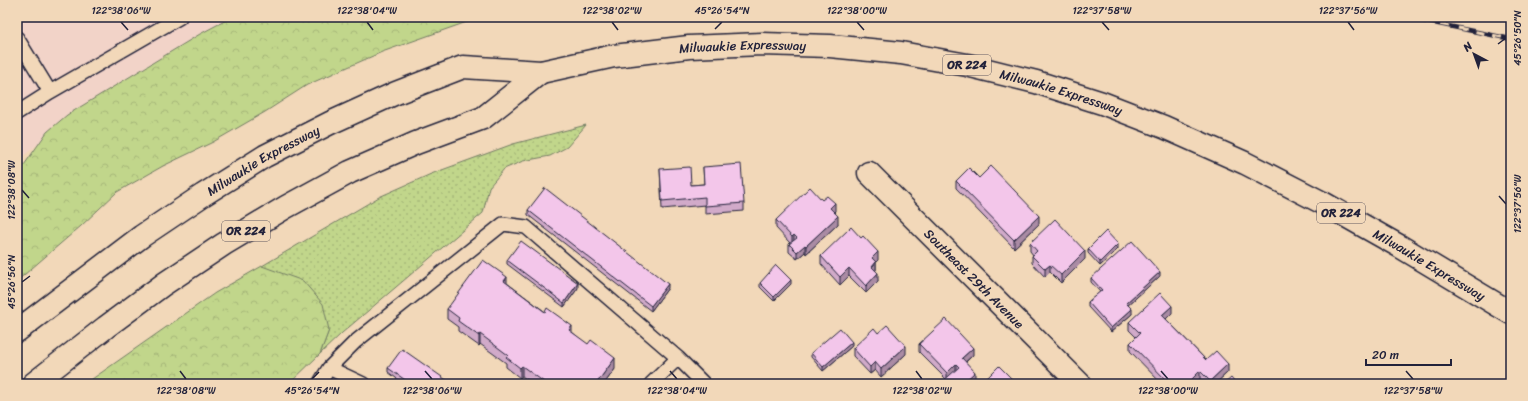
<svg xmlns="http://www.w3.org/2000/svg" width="1528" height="401" font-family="Sriracha,sans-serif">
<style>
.built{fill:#f2d3c8}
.grass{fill:url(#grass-dots);stroke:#727c63}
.forest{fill:url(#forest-crowns);stroke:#727c63}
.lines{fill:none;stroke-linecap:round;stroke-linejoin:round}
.lane-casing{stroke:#22223b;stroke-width:16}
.street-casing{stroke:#22223b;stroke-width:25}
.highway-casing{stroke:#22223b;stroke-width:25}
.lane{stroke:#f2d8b9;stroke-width:13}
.street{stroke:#f2d8b9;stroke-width:22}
.highway{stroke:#f2d8b9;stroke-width:22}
.rail-casing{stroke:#22223b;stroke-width:4.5}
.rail{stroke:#f2d8b9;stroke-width:3;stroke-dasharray:9;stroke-linecap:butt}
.wall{fill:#d1aac9;stroke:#22223b}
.shaded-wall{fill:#aa8ba4;stroke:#22223b}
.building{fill:#f3c6ea;stroke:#22223b}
.ticks{fill:none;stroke:#22223b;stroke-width:1.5}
.labels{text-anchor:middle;stroke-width:3;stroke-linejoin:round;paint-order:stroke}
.shield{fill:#f2d8b9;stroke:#605961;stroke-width:1}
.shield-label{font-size:12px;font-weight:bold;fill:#22223b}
.street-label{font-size:13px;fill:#22223b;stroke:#f2d8b9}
.neatline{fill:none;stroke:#22223b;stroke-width:1.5}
.ticks-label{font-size:10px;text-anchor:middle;fill:#22223b}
</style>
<defs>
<pattern id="grass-dots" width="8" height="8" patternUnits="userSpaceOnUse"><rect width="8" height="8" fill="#c1d68b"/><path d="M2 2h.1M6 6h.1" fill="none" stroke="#a6b779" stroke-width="1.8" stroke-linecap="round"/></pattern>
<pattern id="forest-crowns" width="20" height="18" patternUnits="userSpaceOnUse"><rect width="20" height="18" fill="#c1d68b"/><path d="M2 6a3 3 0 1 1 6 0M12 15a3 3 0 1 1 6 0" fill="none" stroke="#a6b779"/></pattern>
</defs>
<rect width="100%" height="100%" fill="#f2d8b9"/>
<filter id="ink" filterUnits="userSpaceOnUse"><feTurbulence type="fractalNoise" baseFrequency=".025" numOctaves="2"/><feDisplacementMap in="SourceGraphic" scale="8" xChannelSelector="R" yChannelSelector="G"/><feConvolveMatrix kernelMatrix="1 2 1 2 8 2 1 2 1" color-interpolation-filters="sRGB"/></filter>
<g filter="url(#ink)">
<path class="built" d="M 17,17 L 243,17 L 66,122 L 17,161 Z"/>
<path class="grass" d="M 586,125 L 567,147 L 550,156 L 523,161 L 504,169 L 489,187 L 483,213 L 342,333 L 320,354 L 329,330 L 262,266 L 379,197 L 431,174 L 513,144 Z"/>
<path class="forest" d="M 232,17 L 481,17 L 382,52 L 307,85 L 265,112 L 213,142 L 163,166 L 117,192 L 81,226 L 17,281 L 17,172 L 22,168 L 47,132 L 67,115 L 200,34 Z
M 262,266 L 303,281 L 323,304 L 329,330 L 320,354 L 289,384 L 85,384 L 215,293 Z"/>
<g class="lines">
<defs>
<path id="lane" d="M 17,38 L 50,92 L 17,113
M 50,92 L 180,17
M 329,368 L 363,384
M 319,384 L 329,368 L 355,342 L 503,224 L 526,227 L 678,358 L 704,384
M 651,384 L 678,358"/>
<g id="street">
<path id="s1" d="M 869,173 L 1080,384"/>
</g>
<g id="highway">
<path id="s2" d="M 17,331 L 142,236 L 203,195 L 265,156 L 330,123 L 396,93 L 463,67 L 541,72 L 614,56 L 689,47 L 762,44 L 830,46 L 901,53 L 967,65 L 1036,82 L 1102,103 L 1164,127 L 1245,163 L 1323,203 L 1401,247 L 1511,313"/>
<path d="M 33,384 L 106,327 L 164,284 L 224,244 L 286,207 L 350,172 L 416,143 L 483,118 L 541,72"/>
</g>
</defs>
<use href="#lane" class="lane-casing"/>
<use href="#street" class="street-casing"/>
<use href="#highway" class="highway-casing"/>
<use href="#lane" class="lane"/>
<use href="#street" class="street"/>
<use href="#highway" class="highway"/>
<defs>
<path id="rail" d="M 1405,17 L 1511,39"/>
</defs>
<use href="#rail" class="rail-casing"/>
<use href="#rail" class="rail"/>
</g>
<path class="wall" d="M 703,167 L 744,203 L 744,211 L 705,214 L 705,205 L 662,209 L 660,169 L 691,185 L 704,184 Z
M 979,178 L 1039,224 L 1014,248 L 956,188 L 956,181 Z
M 822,200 L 835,211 L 834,212 L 838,224 L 806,254 L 805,252 L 797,259 L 789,252 L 789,244 L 790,243 L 776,228 L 776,220 Z
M 528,210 L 668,288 L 651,311 L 528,215 Z
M 1030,243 L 1085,259 L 1061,283 L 1050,272 L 1045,277 L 1032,263 L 1032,256 L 1033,255 L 1030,251 Z
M 1088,249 L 1118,249 L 1100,266 L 1088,253 Z
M 821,256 L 878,260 L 876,262 L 876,270 L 875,271 L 878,281 L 866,293 L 849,276 L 840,285 L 821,264 Z
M 507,260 L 578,288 L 564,307 L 507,264 Z
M 1160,276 L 1128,305 L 1132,314 L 1111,332 L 1088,307 L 1088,302 L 1100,292 L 1091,282 L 1091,278 Z
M 507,283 L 572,332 L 615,369 L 604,384 L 533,384 L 522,376 L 520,378 L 506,367 L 506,363 L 480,344 L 479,346 L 458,331 L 458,327 L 447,319 L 447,309 Z
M 760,283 L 791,284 L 774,301 L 760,287 Z
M 1172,313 L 1166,319 L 1206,360 L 1228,372 L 1215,384 L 1205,384 L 1200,379 L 1195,384 L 1162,384 L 1130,351 L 1130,343 L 1136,337 L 1129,330 L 1129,322 Z
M 878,333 L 906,354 L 881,377 L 875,370 L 870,374 L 853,356 L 853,348 Z
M 919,344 L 973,355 L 966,362 L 975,379 L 970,384 L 940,384 L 946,379 L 919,352 Z
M 852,346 L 823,371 L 811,357 L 811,353 Z
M 388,368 L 452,384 L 404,384 L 388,372 Z"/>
<path class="shaded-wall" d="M 835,203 L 835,211 L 830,216 L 830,208 Z
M 838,216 L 838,224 L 806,254 L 806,246 Z
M 1039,216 L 1039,224 L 1014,248 L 1014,240 Z
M 794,235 L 794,243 L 792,245 L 792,237 Z
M 1118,244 L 1118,249 L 1100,266 L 1100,262 Z
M 805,245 L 805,252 L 797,259 L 797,252 Z
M 1085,251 L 1085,259 L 1061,283 L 1061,275 Z
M 878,252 L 878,260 L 872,266 L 872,258 Z
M 876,262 L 876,270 L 872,275 L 872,267 Z
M 1050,265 L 1050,272 L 1045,277 L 1045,269 Z
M 849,268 L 849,276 L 840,285 L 840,277 Z
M 1160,272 L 1160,276 L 1126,307 L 1126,303 Z
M 878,273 L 878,281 L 866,293 L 866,286 Z
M 507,277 L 507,287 L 504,281 Z
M 791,280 L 791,284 L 774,301 L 774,297 Z
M 578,283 L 578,288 L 564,307 L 564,303 Z
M 668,284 L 668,288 L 651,311 L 651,306 Z
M 1172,306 L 1172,313 L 1162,323 L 1162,315 Z
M 1132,309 L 1132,314 L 1111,332 L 1111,328 Z
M 572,326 L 572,336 L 569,330 Z
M 480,334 L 480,344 L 479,346 L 479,336 Z
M 852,342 L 852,346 L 823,371 L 823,367 Z
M 906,346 L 906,354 L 881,377 L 881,369 Z
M 973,348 L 973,355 L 962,365 L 962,358 Z
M 615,358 L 615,369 L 604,384 L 596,384 Z
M 875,362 L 875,370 L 870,374 L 870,367 Z
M 956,364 L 956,371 L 947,381 L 947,373 Z
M 1228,364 L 1228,372 L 1215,384 L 1210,384 L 1210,381 Z
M 522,366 L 522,376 L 520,378 L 520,368 Z
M 1200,371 L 1200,379 L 1195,384 L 1187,384 Z
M 975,372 L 975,379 L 970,384 L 962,384 Z
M 1012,379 L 1012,384 L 1007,384 Z"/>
<path class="building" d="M 741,164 L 744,203 L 705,206 L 705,197 L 662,201 L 660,169 L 690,167 L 691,185 L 704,184 L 703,167 Z
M 991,166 L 1039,216 L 1014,240 L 956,181 L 969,168 L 979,178 Z
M 810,187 L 822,200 L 827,196 L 835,203 L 830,208 L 838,216 L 806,246 L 805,245 L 797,252 L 789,244 L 797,238 L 794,235 L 792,237 L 776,220 Z
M 545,188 L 668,284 L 651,306 L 528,210 Z
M 1055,219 L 1085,251 L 1061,275 L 1050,265 L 1045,269 L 1032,256 L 1037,251 L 1030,243 Z
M 851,227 L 861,238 L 863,236 L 878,252 L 872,258 L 876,262 L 872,267 L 878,273 L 866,286 L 849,268 L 840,277 L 821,256 Z
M 1106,231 L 1118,244 L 1100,262 L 1088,249 Z
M 521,241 L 578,283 L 564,303 L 507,260 Z
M 1132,241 L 1160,272 L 1126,303 L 1132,309 L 1111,328 L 1088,302 L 1102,290 L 1091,278 Z
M 483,260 L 507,277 L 504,281 L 545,312 L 547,308 L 572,326 L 569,330 L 588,344 L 591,340 L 615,358 L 596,384 L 543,384 L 544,382 L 522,366 L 520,368 L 506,357 L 508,355 L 480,334 L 479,336 L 458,321 L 459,318 L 447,309 Z
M 776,265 L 791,280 L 774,297 L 760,283 Z
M 1160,293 L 1172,306 L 1162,315 L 1206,360 L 1216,351 L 1228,364 L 1210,381 L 1200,371 L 1187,384 L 1170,384 L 1130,343 L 1140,333 L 1129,322 Z
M 946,319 L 973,348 L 962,358 L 975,372 L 962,384 L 940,384 L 959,367 L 956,364 L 947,373 L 919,344 Z
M 887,325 L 906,346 L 881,369 L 875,362 L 870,367 L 853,348 L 874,328 L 878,333 Z
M 840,328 L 852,342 L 823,367 L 811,353 Z
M 402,349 L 452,384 L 411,384 L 388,368 Z
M 999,366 L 1012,379 L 1007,384 L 981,384 Z
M 1231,378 L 1236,384 L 1224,384 Z"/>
</g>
<path class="ticks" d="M 121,22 L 128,30M 367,22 L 373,30M 612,22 L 618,30M 857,22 L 864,30M 1102,22 L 1109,30M 1348,22 L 1354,30M 715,29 L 722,22M 1498,44 L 1506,38M 22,190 L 29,198M 1499,196 L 1506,204M 22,282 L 30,276M 180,371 L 186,379M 425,371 L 432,379M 670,371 L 677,379M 916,371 L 922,379M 1161,371 L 1168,379M 1406,371 L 1413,379M 312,379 L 319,372"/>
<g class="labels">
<g class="shield">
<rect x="943" y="55" width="48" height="20" rx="3"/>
<rect x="1317" y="203" width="48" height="20" rx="3"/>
<rect x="222" y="221" width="48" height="20" rx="3"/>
</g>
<g class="shield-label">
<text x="967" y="69">OR 224</text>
<text x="1341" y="217">OR 224</text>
<text x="246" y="235">OR 224</text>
</g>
<g class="street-label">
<text dy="5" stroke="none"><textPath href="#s2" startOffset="803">Milwaukie Expressway</textPath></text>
<text dy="5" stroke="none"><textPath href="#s2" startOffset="1127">Milwaukie Expressway</textPath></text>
<text dy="5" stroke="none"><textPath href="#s2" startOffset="300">Milwaukie Expressway</textPath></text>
<text dy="5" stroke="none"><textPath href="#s2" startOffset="1535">Milwaukie Expressway</textPath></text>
<text dy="5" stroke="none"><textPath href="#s1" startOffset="149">Southeast 29th Avenue</textPath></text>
</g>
</g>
<rect width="1528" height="401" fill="none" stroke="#f2d8b9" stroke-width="44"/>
<g transform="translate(1474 54) rotate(319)" stroke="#f2d8b9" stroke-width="3" paint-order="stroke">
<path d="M0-3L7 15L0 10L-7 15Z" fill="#22223b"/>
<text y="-6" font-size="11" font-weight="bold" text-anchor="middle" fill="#22223b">N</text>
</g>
<path d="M1366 359v6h85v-6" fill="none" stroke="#22223b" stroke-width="2"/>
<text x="1372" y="359" font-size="12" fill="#22223b" stroke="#f2d8b9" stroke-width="3" paint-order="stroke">20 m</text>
<rect x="22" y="22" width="1484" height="357" class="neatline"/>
<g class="ticks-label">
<text x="121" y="14">122°38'06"W</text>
<text x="367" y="14">122°38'04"W</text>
<text x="612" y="14">122°38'02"W</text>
<text x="722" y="14">45°26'54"N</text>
<text x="857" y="14">122°38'00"W</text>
<text x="1102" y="14">122°37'58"W</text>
<text x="1348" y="14">122°37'56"W</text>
<text transform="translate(1517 38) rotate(-90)" y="4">45°26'50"N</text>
<text transform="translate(11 190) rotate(-90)" y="4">122°38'08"W</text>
<text transform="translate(1517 204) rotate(-90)" y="4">122°37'56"W</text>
<text transform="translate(11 282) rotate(-90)" y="4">45°26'56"N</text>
<text x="186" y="394">122°38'08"W</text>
<text x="312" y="394">45°26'54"N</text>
<text x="432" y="394">122°38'06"W</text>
<text x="677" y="394">122°38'04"W</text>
<text x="922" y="394">122°38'02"W</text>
<text x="1168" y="394">122°38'00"W</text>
<text x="1413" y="394">122°37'58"W</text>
</g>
</svg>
